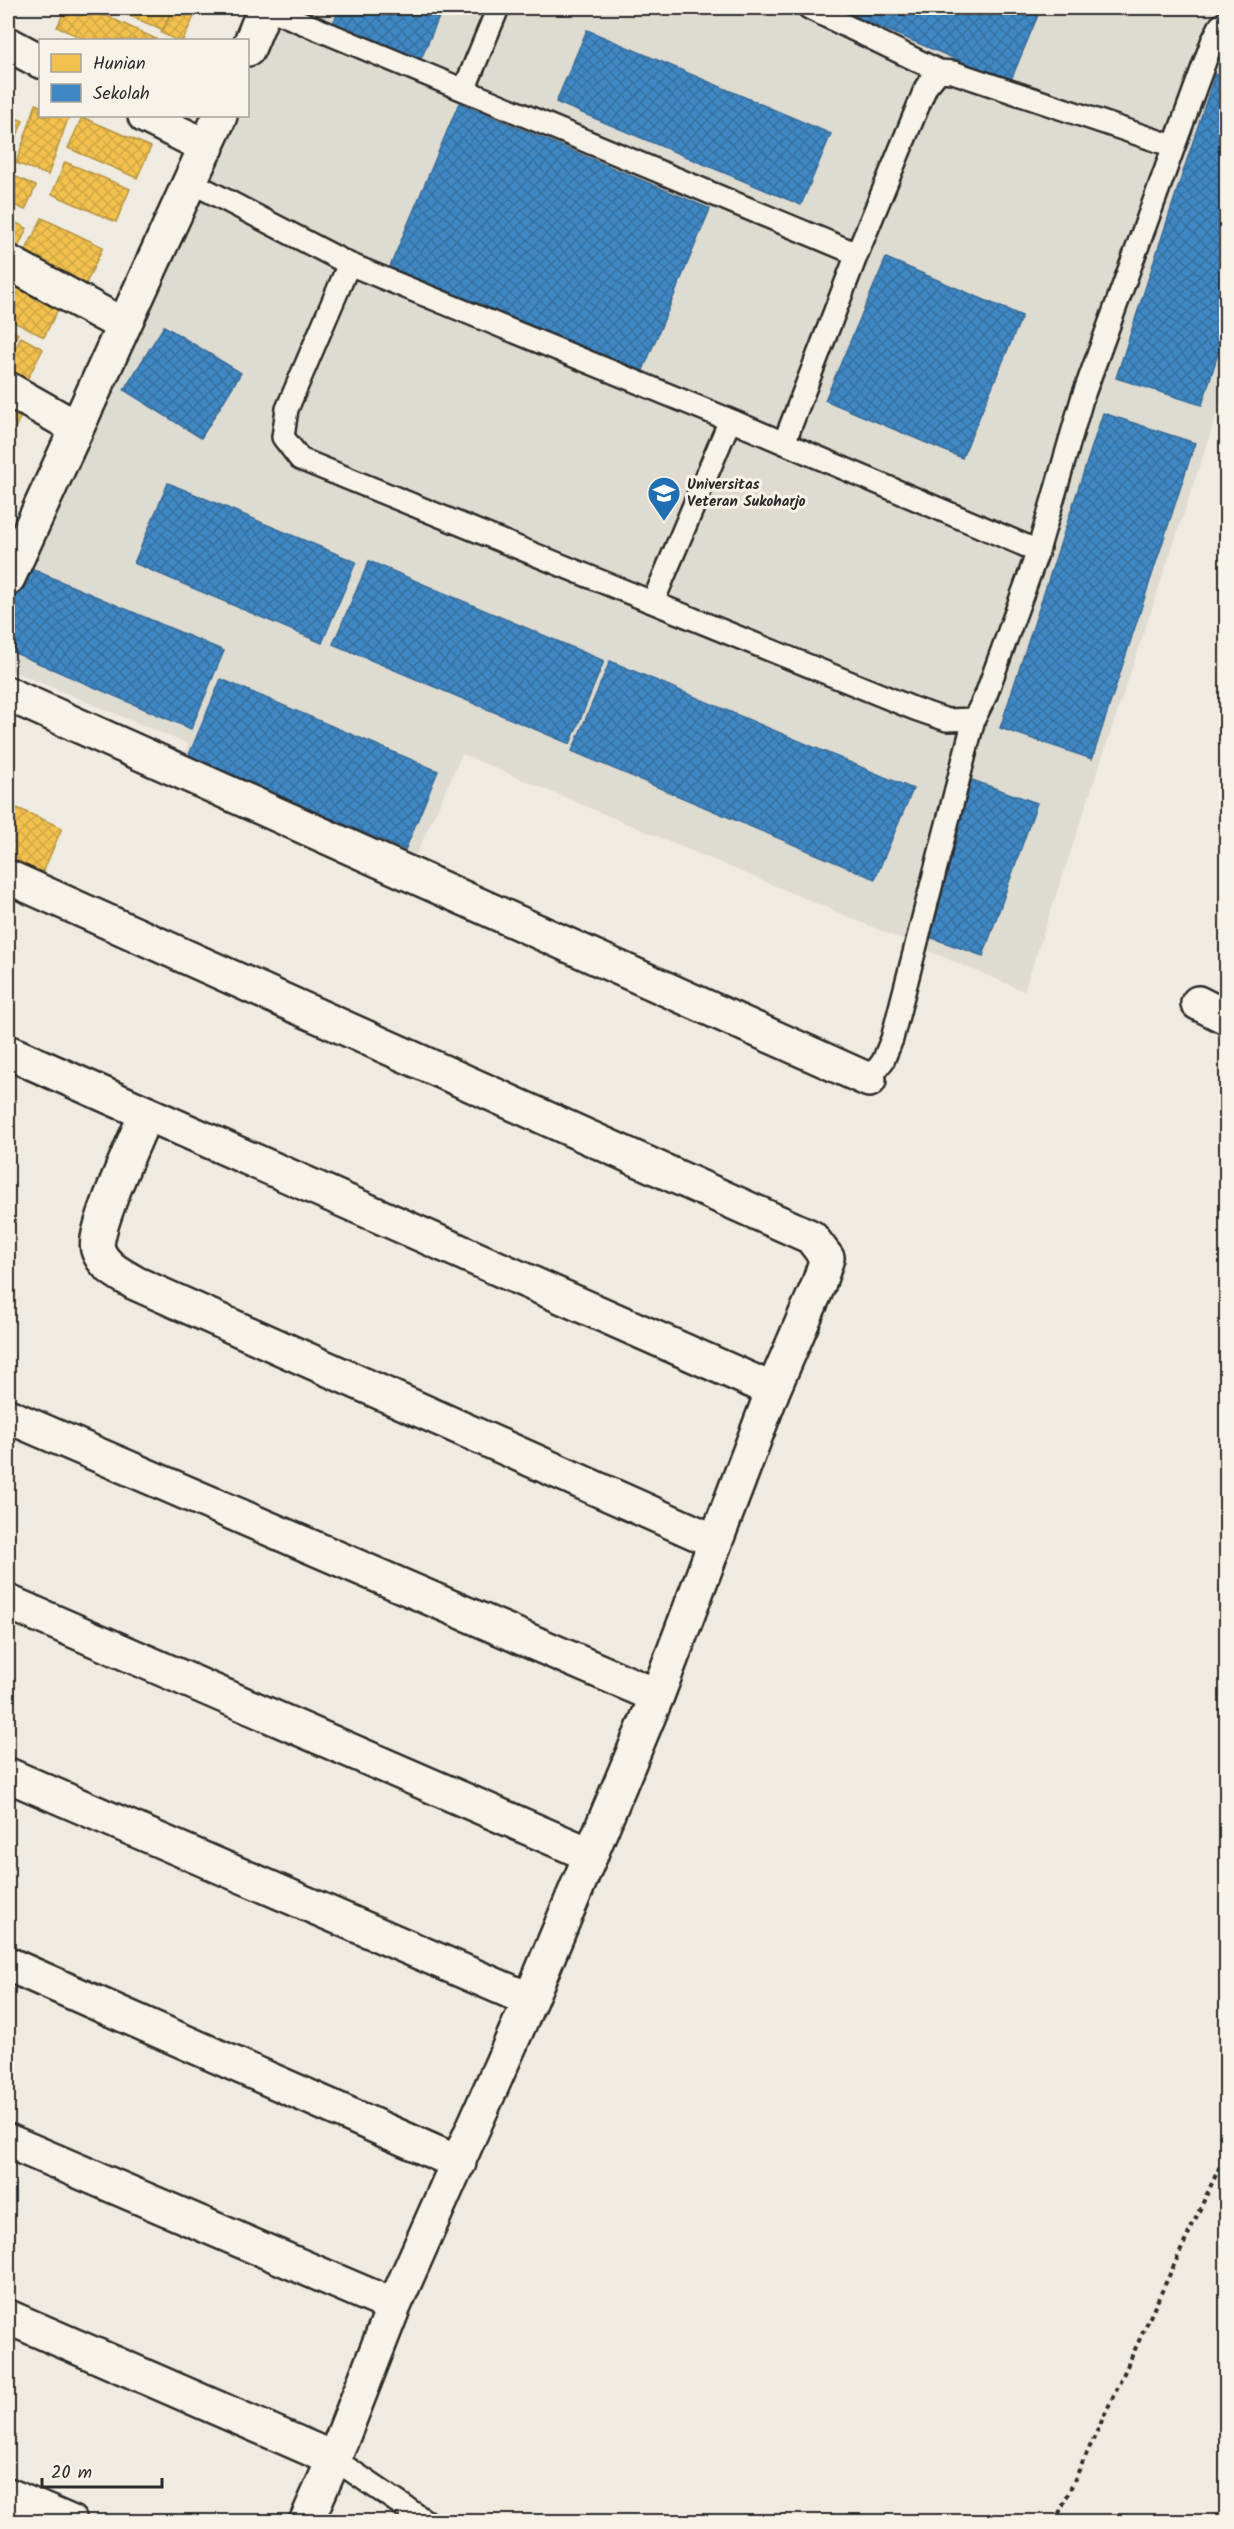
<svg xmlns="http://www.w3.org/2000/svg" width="1234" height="2529" font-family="Kalam,sans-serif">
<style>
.built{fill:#dedbd1;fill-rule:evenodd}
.homes{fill:url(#homes-cross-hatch);stroke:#b69444;stroke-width:1.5}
.schools{fill:url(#schools-cross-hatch);stroke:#396c97;stroke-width:1.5}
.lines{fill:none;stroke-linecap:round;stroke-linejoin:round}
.lane-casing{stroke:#2b2b2b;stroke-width:26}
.street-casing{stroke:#2b2b2b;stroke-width:38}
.path{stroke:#2b2b2b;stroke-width:4;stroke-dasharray:4.5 4.5;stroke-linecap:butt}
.lane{stroke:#f7f3e8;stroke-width:21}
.street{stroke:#f7f3e8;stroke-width:33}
.labels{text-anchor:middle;stroke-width:6;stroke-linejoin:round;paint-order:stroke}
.poi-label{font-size:15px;font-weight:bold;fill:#2b2b2b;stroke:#f7f3e8;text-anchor:start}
</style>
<defs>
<pattern id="homes-cross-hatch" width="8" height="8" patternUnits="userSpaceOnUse" patternTransform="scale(1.5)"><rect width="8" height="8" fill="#f2c14e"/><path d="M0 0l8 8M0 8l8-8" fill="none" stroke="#d0a644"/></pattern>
<pattern id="schools-cross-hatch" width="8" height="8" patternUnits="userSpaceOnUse" patternTransform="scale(1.5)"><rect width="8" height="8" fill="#3f88c5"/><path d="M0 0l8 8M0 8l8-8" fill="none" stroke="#356fa0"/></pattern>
</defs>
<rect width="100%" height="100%" fill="#efebe0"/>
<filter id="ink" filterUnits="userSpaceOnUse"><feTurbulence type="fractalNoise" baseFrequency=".0167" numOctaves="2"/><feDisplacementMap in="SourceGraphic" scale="12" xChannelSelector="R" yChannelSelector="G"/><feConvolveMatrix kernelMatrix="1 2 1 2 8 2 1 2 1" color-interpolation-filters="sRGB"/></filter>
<g filter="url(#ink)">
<path class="built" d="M 266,8 L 340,8 L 333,23 L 420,61 L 443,8 L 835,8 L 1009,82 L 1041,8 L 1202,8 L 1226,16 L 1226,78 L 1214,75 L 1117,377 L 1201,405 L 1226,328 L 1226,387 L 1024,991 L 462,754 L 414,860 L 181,761 L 188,744 L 8,669 L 8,650 L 191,728 L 224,652 L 27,567 L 8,613 L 8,584 L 216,116 L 248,116 L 248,48 ZM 586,31 L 831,134 L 802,205 L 557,101 ZM 459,103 L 710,209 L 641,375 L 389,269 ZM 886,258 L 1021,316 L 961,457 L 826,399 ZM 164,326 L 241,374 L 201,438 L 124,390 ZM 1103,413 L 1195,444 L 1092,759 L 1000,728 ZM 167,483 L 355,562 L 321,643 L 134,563 ZM 369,561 L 604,661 L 570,744 L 334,644 ZM 221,679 L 438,771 L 405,849 L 188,757 ZM 971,780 L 1037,804 L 983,956 L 918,932 Z"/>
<path class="homes" d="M 66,8 L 90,8 L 156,39 L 155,40 L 86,40 L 57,27 Z
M 111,8 L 172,8 L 163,30 Z
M 174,8 L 198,8 L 183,40 L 176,40 L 161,33 Z
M 36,104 L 40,106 L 40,116 L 69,116 L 48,175 L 16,163 Z
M 8,115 L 23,121 L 8,157 Z
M 82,117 L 151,147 L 137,178 L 68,148 Z
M 65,162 L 130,189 L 116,222 L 52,194 Z
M 8,173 L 36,186 L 25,210 L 8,202 Z
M 42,218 L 103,247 L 84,288 L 22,258 Z
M 8,219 L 27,228 L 15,254 L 8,251 Z
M 8,279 L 60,305 L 44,337 L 8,319 Z
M 8,328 L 18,334 L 8,354 Z
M 21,337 L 43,349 L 21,391 L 8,384 L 8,363 Z
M 8,411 L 20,418 L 8,441 Z
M 8,804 L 62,828 L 40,879 L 8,864 Z"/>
<path class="schools" d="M 340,8 L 443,8 L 420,61 L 333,23 Z
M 835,8 L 1041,8 L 1010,82 Z
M 587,30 L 831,134 L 801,205 L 556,102 Z
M 1215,74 L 1226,78 L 1226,328 L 1202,405 L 1116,378 Z
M 459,103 L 710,209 L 641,375 L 389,269 Z
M 886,258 L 1022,316 L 962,458 L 825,400 Z
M 164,326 L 241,373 L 201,438 L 124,390 Z
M 1103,413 L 1195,443 L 1092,759 L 1000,728 Z
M 168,483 L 356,562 L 322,643 L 134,563 Z
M 369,561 L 604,661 L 570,744 L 333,644 Z
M 27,567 L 224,651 L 191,729 L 8,650 L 8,613 Z
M 610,661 L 913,789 L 875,879 L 572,751 Z
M 221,679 L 438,771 L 405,850 L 188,757 Z
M 972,780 L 1037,803 L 983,956 L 918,933 Z"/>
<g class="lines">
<defs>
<path id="lane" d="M 267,8 L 857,254
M 809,8 L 939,71 L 953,72 L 1173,146
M 464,90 L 498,8
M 191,182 L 349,264 L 730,420 L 1038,551
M 349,264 L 287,409 L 283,437 L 300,459 L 915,709 L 947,720 L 974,719
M 784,443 L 857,254 L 926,87 L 939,71
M 653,602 L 730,420
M 869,1080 L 883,1061 L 892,1039 L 974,719 L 986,695 L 1038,551 L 1082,399 L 1212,42 L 1220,26 L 1226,22
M 334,2459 L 427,2522"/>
<path id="street" d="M 8,44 L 40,61
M 248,49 L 265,8
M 145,116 L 207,147
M 8,262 L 123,325
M 8,389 L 77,428
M 8,578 L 220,116
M 8,694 L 869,1080
M 8,877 L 811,1237 L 827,1258 L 818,1286 L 773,1390 L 657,1696 L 530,2000 L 394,2306 L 334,2459 L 306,2522
M 1198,1003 L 1226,1017
M 8,1052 L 773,1390
M 146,1114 C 137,1136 91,1234 98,1250 C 104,1267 120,1274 135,1283 L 714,1541
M 8,1416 L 657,1696
M 8,1602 L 591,1855
M 8,1775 L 530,2000
M 8,1964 L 459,2163
M 8,2141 L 394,2306
M 8,2317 L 334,2459
M 8,2495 L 70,2522"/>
</defs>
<use href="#lane" class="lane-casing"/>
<use href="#street" class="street-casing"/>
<path class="path" d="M 1055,2522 L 1226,2153"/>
<use href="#lane" class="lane"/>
<use href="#street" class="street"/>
</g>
</g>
<defs>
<symbol id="university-pin" viewBox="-11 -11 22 30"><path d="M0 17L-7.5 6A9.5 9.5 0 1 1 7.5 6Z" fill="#1f6fb2" stroke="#f7f3e8"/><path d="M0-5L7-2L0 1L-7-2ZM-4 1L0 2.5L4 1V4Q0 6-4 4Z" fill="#fff"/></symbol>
</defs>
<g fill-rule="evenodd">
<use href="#university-pin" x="645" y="474" width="38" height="52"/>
</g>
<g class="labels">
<g class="poi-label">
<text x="687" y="489">Universitas<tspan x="687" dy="17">Veteran Sukoharjo</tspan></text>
</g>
</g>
<rect width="1234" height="2529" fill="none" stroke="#f7f3e8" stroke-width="30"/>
<rect x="15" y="15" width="1204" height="2499" fill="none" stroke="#2b2b2b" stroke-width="2" filter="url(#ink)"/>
<rect x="39" y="39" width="210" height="78" fill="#f7f3e8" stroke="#a5a39c" stroke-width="1.5"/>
<rect x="51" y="54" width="30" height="18" fill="#f2c14e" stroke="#a5a39c" stroke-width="1.5"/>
<text x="93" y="69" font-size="18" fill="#2b2b2b">Hunian</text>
<rect x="51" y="84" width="30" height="18" fill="#3f88c5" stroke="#a5a39c" stroke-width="1.5"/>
<text x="93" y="99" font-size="18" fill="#2b2b2b">Sekolah</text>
<path d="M42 2478v9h120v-9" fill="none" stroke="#2b2b2b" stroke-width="3"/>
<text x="51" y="2478" font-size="18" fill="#2b2b2b" stroke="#f7f3e8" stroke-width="4.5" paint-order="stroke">20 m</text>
</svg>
